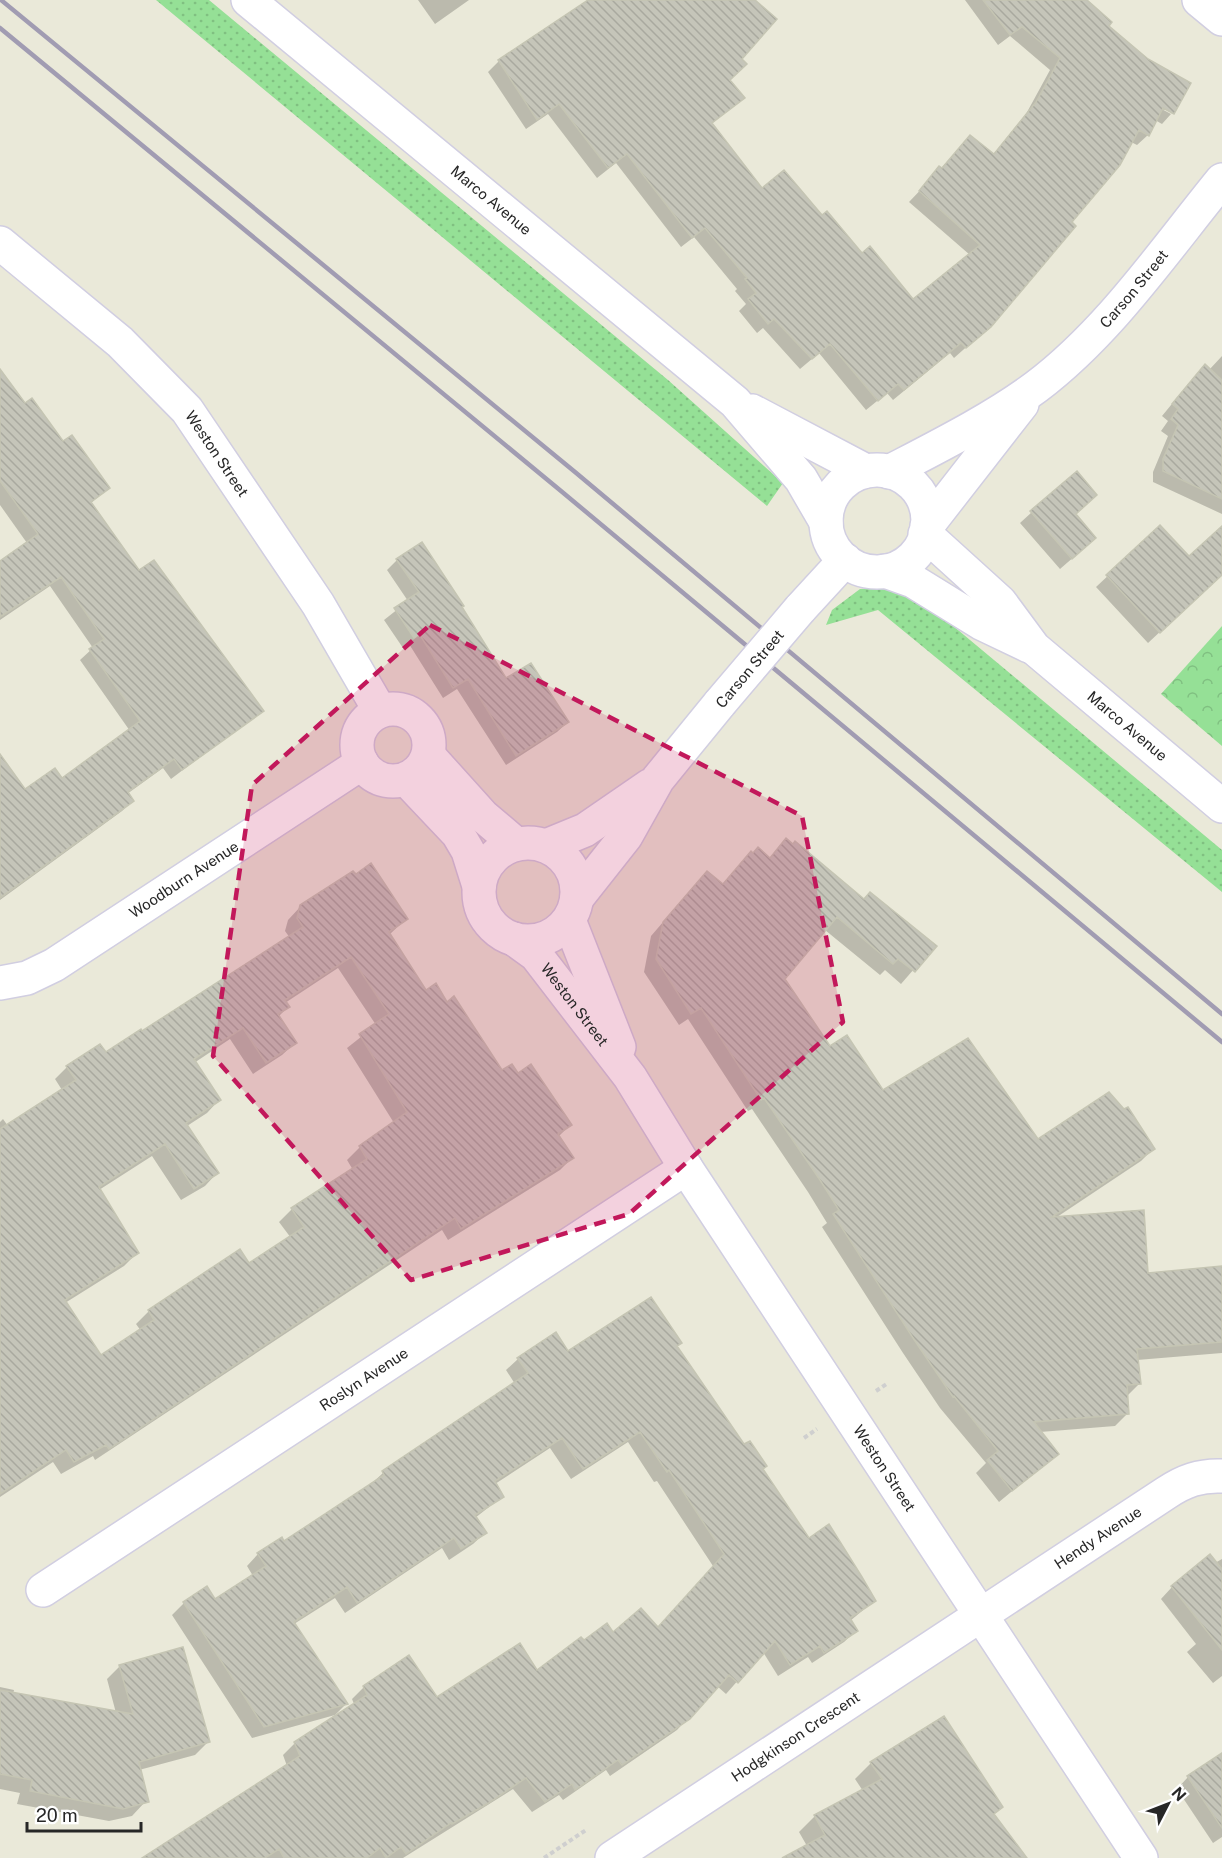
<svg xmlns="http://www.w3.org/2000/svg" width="1222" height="1858" font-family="'Public Sans',sans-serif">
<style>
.grass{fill:url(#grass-dots)}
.forest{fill:url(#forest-crowns)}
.shadow{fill:#0003;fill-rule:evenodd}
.building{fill:url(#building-back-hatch);stroke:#c5c5b3;stroke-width:1.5;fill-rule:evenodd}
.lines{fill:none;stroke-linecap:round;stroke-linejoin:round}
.minor-casing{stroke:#d1cee1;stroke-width:36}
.path{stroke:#cfcfcf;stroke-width:4;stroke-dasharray:4.5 3;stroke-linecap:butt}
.minor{stroke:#fff;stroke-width:33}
.rail{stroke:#a19cb2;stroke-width:4.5}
.minor-bridge-casing{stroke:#d1cee1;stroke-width:36;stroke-linecap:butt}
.minor-bridge{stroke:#fff;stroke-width:33}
.marked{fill:#c2185b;fill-opacity:0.2;stroke:#c2185b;stroke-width:4.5;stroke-dasharray:12 8;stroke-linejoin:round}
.labels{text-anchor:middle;stroke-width:4.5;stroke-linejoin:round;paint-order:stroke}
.street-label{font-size:15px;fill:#272727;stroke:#fff}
</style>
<defs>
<pattern id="grass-dots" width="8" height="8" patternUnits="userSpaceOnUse" patternTransform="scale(1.5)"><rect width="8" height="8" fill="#95e096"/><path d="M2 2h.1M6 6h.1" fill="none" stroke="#80c081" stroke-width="1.8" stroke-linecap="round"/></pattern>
<pattern id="forest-crowns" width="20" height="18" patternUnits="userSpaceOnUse" patternTransform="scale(1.5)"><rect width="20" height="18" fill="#95e096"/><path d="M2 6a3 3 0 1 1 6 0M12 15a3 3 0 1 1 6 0" fill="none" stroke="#80c081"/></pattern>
<pattern id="building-back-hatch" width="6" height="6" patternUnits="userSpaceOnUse" patternTransform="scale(1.5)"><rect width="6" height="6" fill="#c5c5b9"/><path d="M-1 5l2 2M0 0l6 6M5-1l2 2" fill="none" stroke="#a9a99f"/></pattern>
</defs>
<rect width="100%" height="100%" fill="#eae9d9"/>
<path class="grass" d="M 156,0 L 209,0 L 668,380 L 783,483 L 767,506 Z
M 890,588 L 916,595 L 1222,850 L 1222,892 L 878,610 L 826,625 L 832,610 L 860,589 Z"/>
<path class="forest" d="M 1222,626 L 1222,746 L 1161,694 Z"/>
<path class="shadow" d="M 418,0 L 469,0 L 435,24 Z
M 591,0 L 753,0 L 775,19 L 740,59 L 745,64 L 729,80 L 743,98 L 711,124 L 762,190 L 784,172 L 822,217 L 827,213 L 862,255 L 870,248 L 913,301 L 970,255 L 909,202 L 971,137 L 993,155 L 1026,114 L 1050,70 L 1010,36 L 998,45 L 965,0 L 1069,0 L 1081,16 L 1073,32 L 1078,36 L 1096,16 L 1147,60 L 1189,83 L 1171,114 L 1162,124 L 1155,120 L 1148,135 L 1137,145 L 1131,142 L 1118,164 L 1070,222 L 1074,226 L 990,326 L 954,358 L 950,353 L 893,400 L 887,393 L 866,410 L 819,353 L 800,369 L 763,328 L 757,333 L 739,311 L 746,304 L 735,291 L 737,289 L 694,237 L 681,247 L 616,163 L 597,178 L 548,114 L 526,129 L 488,72 L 499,61 ZM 1157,103 L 1171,111 L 1171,114 L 1156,106 Z
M 1222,356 L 1222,514 L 1153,482 L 1153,472 L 1168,436 L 1161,431 L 1168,421 L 1162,416 L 1194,377 L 1205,366 L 1209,370 Z
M 0,374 L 25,405 L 108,488 L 90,504 L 139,573 L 262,710 L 171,779 L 163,768 L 127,794 L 132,801 L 122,811 L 0,900 L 0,757 L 24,791 L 62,780 L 130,731 L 80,660 L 93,648 L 50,586 L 0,620 L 0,563 L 27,543 L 0,505 Z
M 1032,512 L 1074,515 L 1083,549 L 1060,569 L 1020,523 Z
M 1160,527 L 1189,559 L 1222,528 L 1222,574 L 1148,643 L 1096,587 Z
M 397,560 L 460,607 L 505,680 L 568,722 L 557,732 L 506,765 L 457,689 L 443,698 L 409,644 L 403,648 L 384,620 L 408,601 L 387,570 Z
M 786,840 L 864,901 L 934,946 L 901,984 L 885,970 L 880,975 L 825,930 L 783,979 L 829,1048 L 883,1092 L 1038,1141 L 1153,1149 L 1141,1161 L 1054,1219 L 1147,1274 L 1222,1268 L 1222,1353 L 1137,1360 L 1139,1384 L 1126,1397 L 1127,1414 L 1115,1426 L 1040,1432 L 1057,1454 L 999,1502 L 976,1473 L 986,1463 L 940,1408 L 903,1353 L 822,1227 L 827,1223 L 808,1192 L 752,1109 L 748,1111 L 688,1019 L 679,1025 L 644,972 L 651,936 L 695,885 L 722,885 L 751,853 L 769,859 Z
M 301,906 L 406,919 L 389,935 L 425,992 L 446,1004 L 502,1072 L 517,1075 L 570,1125 L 558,1137 L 572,1158 L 560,1170 L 448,1240 L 442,1230 L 95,1460 L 93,1456 L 61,1474 L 53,1462 L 0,1497 L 0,1122 L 3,1119 L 8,1126 L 62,1090 L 55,1079 L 67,1067 L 105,1054 L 142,1033 L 290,938 L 285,931 L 288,920 ZM 338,968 L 376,1025 L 347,1048 L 394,1123 L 360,1147 L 347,1160 L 353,1170 L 292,1209 L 279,1222 L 291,1238 L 249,1265 L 239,1251 L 149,1311 L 136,1324 L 141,1331 L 100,1357 L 65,1303 L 124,1266 L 137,1253 L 99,1190 L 152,1156 L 181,1200 L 205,1186 L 217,1173 L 187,1126 L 207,1113 L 219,1100 L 194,1063 L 230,1039 L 253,1074 L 282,1055 L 295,1043 L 278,1017 L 288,1007 L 285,1003 Z
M 676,1347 L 808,1540 L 874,1601 L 850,1621 L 856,1631 L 844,1642 L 812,1663 L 808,1657 L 778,1676 L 763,1652 L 726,1694 L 717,1686 L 677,1730 L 610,1776 L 606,1770 L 563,1800 L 559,1795 L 532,1812 L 513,1789 L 403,1858 L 146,1858 L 287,1766 L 283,1755 L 295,1743 L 354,1704 L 352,1699 L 364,1687 L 436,1700 L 537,1672 L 584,1642 L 613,1634 L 657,1629 L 713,1566 L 657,1481 L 654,1482 L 628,1442 L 571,1479 L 550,1448 L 495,1484 L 503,1496 L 475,1518 L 485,1533 L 473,1544 L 449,1560 L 442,1548 L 345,1613 L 335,1598 L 294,1624 L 346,1704 L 335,1715 L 252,1738 L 172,1615 L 184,1603 L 215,1601 L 253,1576 L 247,1566 L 258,1554 L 284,1543 L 371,1484 L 383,1473 L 515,1384 L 506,1370 L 518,1359 Z
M 1222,1559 L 1222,1676 L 1213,1683 L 1187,1652 L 1196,1644 L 1161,1599 L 1172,1587 Z
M 120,1666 L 208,1742 L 195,1755 L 139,1770 L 145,1802 L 132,1816 L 109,1821 L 17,1804 L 20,1793 L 0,1789 L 0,1687 L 14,1690 L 13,1694 L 116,1713 L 107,1679 Z
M 1222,1755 L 1222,1837 L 1213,1843 L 1177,1789 L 1188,1777 Z
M 871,1763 L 1001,1807 L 993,1815 L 1025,1858 L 785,1858 L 807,1846 L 799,1832 L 815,1816 L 863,1791 L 855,1779 Z"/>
<path class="building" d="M 588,0 L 755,0 L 777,19 L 742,59 L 747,64 L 730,80 L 745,98 L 712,123 L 762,188 L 784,170 L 822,215 L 827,211 L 862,253 L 870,246 L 913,299 L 980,245 L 919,191 L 939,166 L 942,168 L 970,135 L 994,154 L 1036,102 L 1060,58 L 1022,27 L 1010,35 L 983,0 L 1087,0 L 1112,22 L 1109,26 L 1148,59 L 1191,83 L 1174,114 L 1163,108 L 1149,136 L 1139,130 L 1120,165 L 1072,222 L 1076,226 L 991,327 L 966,348 L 961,343 L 904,390 L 898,384 L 878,401 L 830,344 L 812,359 L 774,319 L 768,324 L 748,299 L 756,293 L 745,279 L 747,278 L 705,228 L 692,238 L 627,154 L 608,168 L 559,104 L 537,120 L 498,60 Z
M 1205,364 L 1222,380 L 1222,499 L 1163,471 L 1163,459 L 1178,425 L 1171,419 L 1178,409 L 1172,404 Z
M 0,369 L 25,403 L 32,398 L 63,441 L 72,435 L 110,488 L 91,502 L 139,570 L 154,560 L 264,711 L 182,770 L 174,759 L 128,792 L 134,801 L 0,898 L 0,754 L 25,789 L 55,768 L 62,778 L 140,721 L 89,649 L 104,639 L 61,577 L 0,617 L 0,561 L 38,534 L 0,481 Z
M 1077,471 L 1097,495 L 1076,514 L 1096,538 L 1072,559 L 1030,511 Z
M 1160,525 L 1189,556 L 1222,526 L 1222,575 L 1160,633 L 1106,575 Z
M 422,542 L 464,606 L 462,607 L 506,678 L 531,663 L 569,722 L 516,756 L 468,679 L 453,688 L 420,635 L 414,638 L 394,608 L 419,592 L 396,559 Z
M 786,838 L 793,844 L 795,841 L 864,899 L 870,892 L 937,946 L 915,972 L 898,959 L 893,964 L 837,917 L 785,979 L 830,1046 L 847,1035 L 883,1090 L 968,1038 L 1038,1139 L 1109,1092 L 1124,1109 L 1128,1107 L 1155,1149 L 1052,1217 L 1144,1210 L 1148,1273 L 1222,1266 L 1222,1342 L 1137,1349 L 1141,1384 L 1127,1385 L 1129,1414 L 1034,1422 L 1059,1454 L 1012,1491 L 987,1460 L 998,1451 L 954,1396 L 953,1397 L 915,1341 L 833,1214 L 839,1210 L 820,1180 L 764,1098 L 761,1100 L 701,1008 L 691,1014 L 656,959 L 663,922 L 707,871 L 723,884 L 751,851 L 753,853 L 758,847 L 770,858 Z
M 371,863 L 408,919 L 389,932 L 426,990 L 436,983 L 447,1002 L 454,996 L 502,1070 L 512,1064 L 518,1073 L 531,1064 L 572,1125 L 558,1134 L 574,1158 L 461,1229 L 455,1218 L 109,1449 L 106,1445 L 74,1462 L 66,1450 L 0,1494 L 0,1129 L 76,1080 L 66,1066 L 100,1044 L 106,1052 L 141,1029 L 142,1031 L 303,927 L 297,918 L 300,905 L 353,871 L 356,874 ZM 351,957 L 389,1014 L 359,1034 L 407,1112 L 359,1146 L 367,1159 L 291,1208 L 304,1227 L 249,1263 L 240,1249 L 148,1310 L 154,1320 L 101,1355 L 65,1300 L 139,1253 L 99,1187 L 165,1144 L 194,1189 L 219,1173 L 186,1123 L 221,1100 L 194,1059 L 243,1028 L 266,1063 L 297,1043 L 278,1014 L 290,1007 L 285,1000 Z
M 651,1297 L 682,1343 L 677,1346 L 744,1444 L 750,1441 L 767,1466 L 763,1469 L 809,1538 L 829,1524 L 862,1577 L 876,1601 L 850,1618 L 858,1631 L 824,1653 L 820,1646 L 790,1665 L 775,1641 L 738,1683 L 729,1675 L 690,1719 L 622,1765 L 618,1760 L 575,1790 L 572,1784 L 545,1802 L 526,1778 L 487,1804 L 452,1824 L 451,1823 L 406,1854 L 401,1847 L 386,1858 L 380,1848 L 367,1858 L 284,1858 L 279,1849 L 265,1858 L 142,1858 L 300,1756 L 294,1742 L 367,1695 L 363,1686 L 409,1655 L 437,1697 L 520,1643 L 537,1670 L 581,1637 L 584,1640 L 607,1623 L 613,1632 L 641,1608 L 658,1627 L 724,1554 L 669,1470 L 667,1472 L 640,1432 L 583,1469 L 562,1438 L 495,1481 L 504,1497 L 475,1515 L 487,1533 L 461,1549 L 454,1538 L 357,1603 L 347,1587 L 294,1622 L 348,1704 L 264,1727 L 183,1602 L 207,1586 L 215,1599 L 266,1566 L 257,1553 L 282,1537 L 284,1541 L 384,1475 L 382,1471 L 528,1373 L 517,1358 L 556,1332 L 568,1351 Z
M 1210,1554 L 1222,1569 L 1222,1650 L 1171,1586 Z
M 183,1647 L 210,1742 L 139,1762 L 149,1802 L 123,1809 L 30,1791 L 32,1780 L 0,1774 L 0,1690 L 133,1714 L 119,1665 Z
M 944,1716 L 1003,1807 L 994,1814 L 1027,1858 L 782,1858 L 825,1835 L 814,1815 L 882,1779 L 870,1762 Z
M 1222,1753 L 1222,1828 L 1187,1776 Z"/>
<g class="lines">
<defs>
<g id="minor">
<path id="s1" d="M 248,0 L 735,402 L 801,479 L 826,522"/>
<path d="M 1199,0 L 1222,19"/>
<path id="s2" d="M 0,243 L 120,342 L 187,410 L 318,604 L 380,711"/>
<path d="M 752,411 L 866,471"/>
<circle cx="877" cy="521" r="51"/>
<path id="s3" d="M 889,472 C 937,447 993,419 1036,387 C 1109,332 1164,251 1222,180"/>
<path d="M 927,526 L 1022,404"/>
<path id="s4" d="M 925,534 L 1000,602 L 1034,648 L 1222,806"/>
<path d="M 885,571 L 913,581 L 981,623 L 1029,646"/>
<path d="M 800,609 L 845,560"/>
<circle cx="393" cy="745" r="36"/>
<path d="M 428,755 L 483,816 L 516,844"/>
<path d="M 406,779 L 458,834 L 468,851 L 479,886"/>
<circle cx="528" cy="892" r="49"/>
<path d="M 546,846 L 585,830 L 649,786"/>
<path d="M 577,898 L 626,836 L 658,779 L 720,703"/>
<path d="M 569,920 L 619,1047"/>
<path id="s5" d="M 514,939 L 536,955 L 630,1077 L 686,1168 L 1141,1858"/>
<path id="s6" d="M 0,983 L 27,978 L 54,965 L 362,763"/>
<path id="s7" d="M 43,1590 L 686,1168"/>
<path id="s8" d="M 612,1858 L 1166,1493 C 1184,1481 1200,1475 1222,1476"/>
</g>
</defs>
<use href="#minor" class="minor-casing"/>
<path class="path" d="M 876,1391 L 888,1383
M 804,1438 L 817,1429
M 544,1858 L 586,1830"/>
<use href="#minor" class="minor"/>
<path class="rail" d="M 1,0 L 575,472 L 1222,1014
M 0,28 L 561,491 L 1222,1042"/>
<defs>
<path id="minor-bridge" d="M 720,703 L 800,609"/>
</defs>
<use href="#minor-bridge" class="minor-bridge-casing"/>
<use href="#minor-bridge" class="minor-bridge"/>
</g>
<path class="marked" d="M 430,625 L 802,816 L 843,1022 L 629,1214 L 411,1280 L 213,1056 L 252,785 Z"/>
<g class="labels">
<g class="street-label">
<text dy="5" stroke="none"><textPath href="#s1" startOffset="315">Marco Avenue</textPath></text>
<text dy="5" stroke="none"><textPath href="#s3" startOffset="309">Carson Street</textPath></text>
<text dy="5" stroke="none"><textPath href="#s2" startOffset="304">Weston Street</textPath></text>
<text transform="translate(750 669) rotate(-50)" y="5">Carson Street</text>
<text dy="5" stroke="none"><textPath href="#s4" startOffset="280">Marco Avenue</textPath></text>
<text dy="5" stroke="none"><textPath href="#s6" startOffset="213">Woodburn Avenue</textPath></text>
<text dy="5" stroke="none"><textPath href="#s5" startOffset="90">Weston Street</textPath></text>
<text dy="5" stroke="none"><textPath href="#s7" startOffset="384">Roslyn Avenue</textPath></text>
<text dy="5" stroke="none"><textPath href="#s5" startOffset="648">Weston Street</textPath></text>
<text dy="5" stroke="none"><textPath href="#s8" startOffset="582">Hendy Avenue</textPath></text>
<text dy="5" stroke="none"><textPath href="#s8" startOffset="220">Hodgkinson Crescent</textPath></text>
</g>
</g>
<g transform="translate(1168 1804) rotate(48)" stroke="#ffffff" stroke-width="4.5" paint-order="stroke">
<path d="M0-4.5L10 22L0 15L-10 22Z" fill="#272727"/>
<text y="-9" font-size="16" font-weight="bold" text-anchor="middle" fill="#272727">N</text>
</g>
<path d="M27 1822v9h114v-9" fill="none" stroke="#272727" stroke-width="3"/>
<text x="36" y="1822" font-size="18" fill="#272727" stroke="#ffffff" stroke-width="4.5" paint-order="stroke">20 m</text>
</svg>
